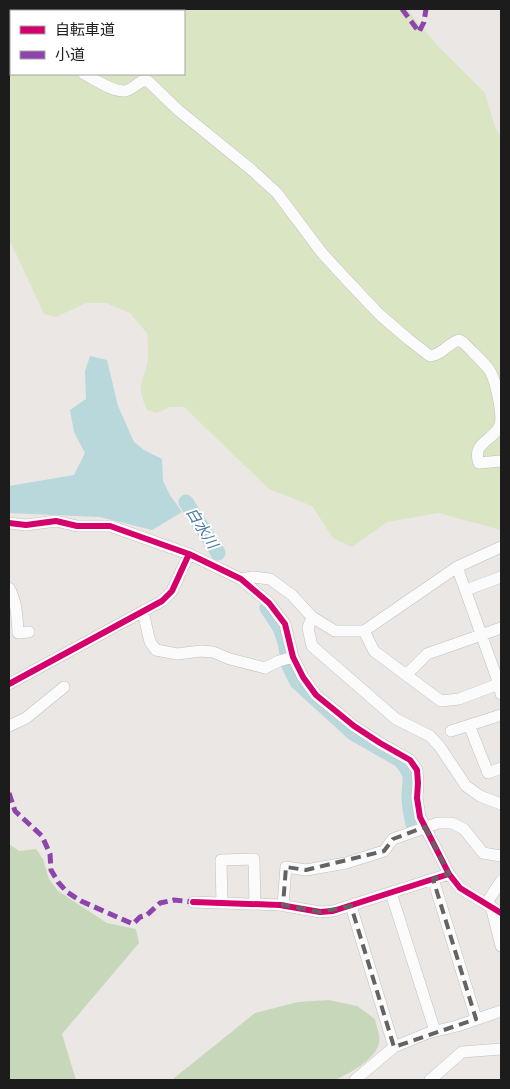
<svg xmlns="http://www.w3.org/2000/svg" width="510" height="1089" font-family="'Asap Condensed','Noto Sans JP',sans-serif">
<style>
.grass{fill:#dae6c3;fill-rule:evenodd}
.forest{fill:#c7d8ba}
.water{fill:#b8d8dc}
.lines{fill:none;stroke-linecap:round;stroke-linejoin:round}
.river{stroke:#b8d8dc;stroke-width:15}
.minor-casing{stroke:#c1c0bf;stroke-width:12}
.minor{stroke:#fcfbfb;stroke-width:11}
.quiet{stroke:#8e44ad;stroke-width:5;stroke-dasharray:10 5;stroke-linecap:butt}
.cycleway-casing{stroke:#fff;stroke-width:9}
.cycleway{stroke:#d6006c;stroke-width:6}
.marked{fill:none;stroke:#646362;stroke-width:4;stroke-dasharray:10 6;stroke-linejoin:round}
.labels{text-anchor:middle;stroke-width:4;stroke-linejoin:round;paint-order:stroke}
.water-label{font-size:15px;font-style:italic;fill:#497ba0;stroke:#fff}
</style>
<rect width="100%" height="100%" fill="#eae7e4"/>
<path class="grass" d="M 9,9 L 408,9 L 414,18 L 438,46 L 485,93 L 495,127 L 501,138 L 501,530 L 439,513 L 387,522 L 352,547 L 333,538 L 312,506 L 269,489 L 184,407 L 170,407 L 157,413 L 147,410 C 137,386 141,387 147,364 C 149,355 148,343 147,333 L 130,313 L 106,303 L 86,303 L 56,317 L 44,314 L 12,245 L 9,241 ZM 11,11 L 184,11 L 184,74 L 11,74 Z"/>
<path class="forest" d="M 9,844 L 19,851 L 36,849 L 43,859 L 49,879 L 58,891 L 107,923 L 136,929 L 139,943 L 62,1034 L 76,1080 L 9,1080 Z
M 329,1000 L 357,1006 L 375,1019 C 376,1026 381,1036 379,1043 C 376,1059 348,1075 334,1080 L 169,1080 L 173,1079 L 255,1013 L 298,1002 Z"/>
<path class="water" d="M 90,356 L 107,360 L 118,406 L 134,442 L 144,450 L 162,459 L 163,481 L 170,495 L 182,512 L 152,530 L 100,517 L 9,513 L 9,486 L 74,475 L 85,453 L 74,432 L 70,410 L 86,399 L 85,371 Z"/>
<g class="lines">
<path class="river" d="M 186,502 L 218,553
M 267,608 L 280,628 L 285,642 L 289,666 L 297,682 L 353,733 L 400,760 C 415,777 409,778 409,797 C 409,806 411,815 413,824 L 417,823"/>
<defs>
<path id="minor" d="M 26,11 L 28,9
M 52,11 L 55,9
M 9,34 L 11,32
M 9,66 L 11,63
M 84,74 C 95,79 112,92 125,91 C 131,90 137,84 142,81 L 148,81 L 178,110 L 253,171 L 277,193 L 322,253 L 345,278 L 379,314 L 408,339 L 430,356 C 442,355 448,343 459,340 L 464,343 C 471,351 486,364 490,371 C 496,381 503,415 500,425 C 494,441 471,442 479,463 L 501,461
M 9,523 L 26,525 L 56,521 L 77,526 L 110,526 L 189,554 L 241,579 L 269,603 L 285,624 L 293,657 L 303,677 L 316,695 L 354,726 L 380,743 L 410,760 L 417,770 L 418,783 L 417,798 L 420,817 L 449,874 L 460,888 L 501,913
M 457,567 L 499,684 L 501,694
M 241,579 L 253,577 L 270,579 L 292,595 L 312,617 L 335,631 L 364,631 L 457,567 L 501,547
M 9,588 C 17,602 17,617 18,633 L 29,632
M 466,590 L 501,577
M 143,612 L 150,642 L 156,650 L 177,654 L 201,651 L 213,652 L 230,659 L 265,668 L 279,661 L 293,657
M 312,617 L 308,628 L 312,646 L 396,719 L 430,736 L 440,747 L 466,786 L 480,796 L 501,804
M 364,631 L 374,651 L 441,701 L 459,699 L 501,683
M 406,675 L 427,654 L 501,628
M 9,684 L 162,601 L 172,591 L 189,554
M 469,725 L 488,773 L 501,768
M 9,726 L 26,718 L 64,687
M 451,731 L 501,715
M 433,879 L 476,1018
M 391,893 L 435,1031
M 193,902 L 280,905 L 320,912 L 333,911 L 449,874
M 222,903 L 221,860 L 254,859 L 255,904
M 486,904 L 501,881
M 283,905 L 286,867 L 306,870 L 346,863 L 384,851 L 393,839 L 438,823 L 452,823 L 464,829 L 483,853 L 501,856
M 351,906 L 394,1047
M 491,906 L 501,946
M 355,1080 L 394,1047 L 428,1033 L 457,1026 L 501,1011
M 430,1080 L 462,1052 L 501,1049"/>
</defs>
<use href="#minor" class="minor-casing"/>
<use href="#minor" class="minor"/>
<path class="quiet" d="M 402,9 L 419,32 L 424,22 L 426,9
M 9,793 L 15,811 L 42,836 L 50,854 L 51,870 L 58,882 L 67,892 L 81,901 L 133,924 L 140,917 L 147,915 L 160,903 L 174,900 L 193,902"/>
<defs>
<path id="cycleway" d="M 9,523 L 26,525 L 56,521 L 77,526 L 110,526 L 189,554 L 241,579 L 269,603 L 285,624 L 293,657 L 303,677 L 316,695 L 354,726 L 380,743 L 410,760 L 417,770 L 418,783 L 417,798 L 420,817 L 449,874 L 460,888 L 501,913
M 9,684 L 162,601 L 172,591 L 189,554
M 193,902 L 280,905 L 320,912 L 333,911 L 449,874"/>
</defs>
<use href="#cycleway" class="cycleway-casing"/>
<use href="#cycleway" class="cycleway"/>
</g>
<path class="marked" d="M 425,827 L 449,874 L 433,879 L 476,1019 L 394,1047 L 351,906 L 320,912 L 283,905 L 286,867 L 306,870 L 384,851 L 393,839 Z"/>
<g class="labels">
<g class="water-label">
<text transform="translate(202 528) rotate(58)" y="5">白水川</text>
</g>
</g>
<rect width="510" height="1089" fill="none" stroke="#1c1c1c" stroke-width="20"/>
<rect x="10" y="10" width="175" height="65" fill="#ffffff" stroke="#a4a4a4"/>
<rect x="20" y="26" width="25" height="8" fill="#d6006c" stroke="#a4a4a4"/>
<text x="55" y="35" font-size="15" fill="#1c1c1c">自転車道</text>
<rect x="20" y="51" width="25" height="8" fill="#8e44ad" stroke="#a4a4a4"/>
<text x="55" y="60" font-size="15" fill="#1c1c1c">小道</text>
</svg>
